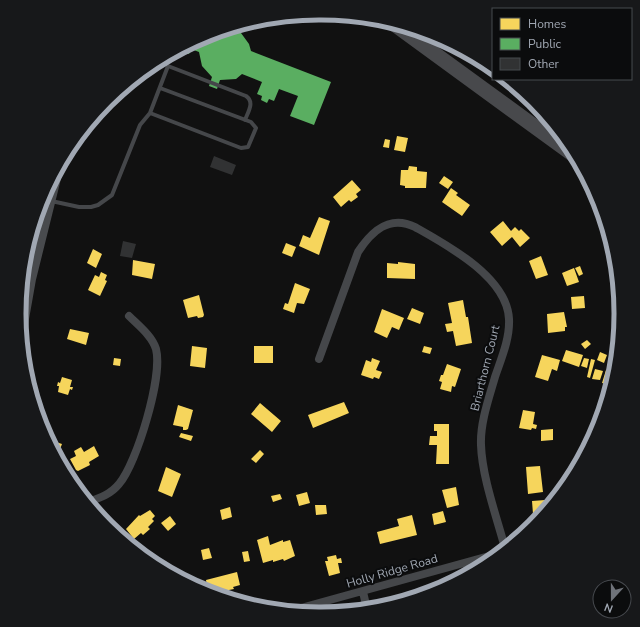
<svg xmlns="http://www.w3.org/2000/svg" width="640" height="627" font-family="'Nunito Sans',sans-serif">
<style>
.homes{fill:#f6d55c}
.public{fill:#5aae61}
.building{fill:#313233}
.lines{fill:none;stroke-linecap:round;stroke-linejoin:round}
.lane{stroke:#45474a;stroke-width:4}
.street{stroke:#45474a;stroke-width:8}
.secondary{stroke:#494b4e;stroke-width:12}
.highway{stroke:#48494c;stroke-width:15}
.labels{text-anchor:middle;stroke-width:4;stroke-linejoin:round;paint-order:stroke}
.street-label{font-size:12px;fill:#a1a8b3;stroke:#0b0c0d}
.rim{fill:none;stroke:#a1a8b3;stroke-width:5}
</style>
<rect width="100%" height="100%" fill="#111"/>
<path class="homes" d="M 397,136 L 408,138 L 405,152 L 394,150 Z
M 385,139 L 390,140 L 389,148 L 383,147 Z
M 409,166 L 417,167 L 417,171 L 427,172 L 426,188 L 405,188 L 405,186 L 400,185 L 401,170 L 408,170 Z
M 444,176 L 453,182 L 448,189 L 439,183 Z
M 352,180 L 361,190 L 356,194 L 358,197 L 351,202 L 349,200 L 341,207 L 333,197 Z
M 451,188 L 458,193 L 456,195 L 470,205 L 462,216 L 442,202 Z
M 319,217 L 330,221 L 319,255 L 299,246 L 303,235 L 310,238 Z
M 503,221 L 511,231 L 515,227 L 519,231 L 521,229 L 530,238 L 520,247 L 512,237 L 502,246 L 490,232 Z
M 286,243 L 296,247 L 292,257 L 282,253 Z
M 93,249 L 102,254 L 96,268 L 87,263 Z
M 541,256 L 548,275 L 536,279 L 529,261 Z
M 133,260 L 155,264 L 152,279 L 132,275 Z
M 398,262 L 415,264 L 415,279 L 387,278 L 387,263 L 398,264 Z
M 580,266 L 583,274 L 579,276 L 575,268 Z
M 574,268 L 579,282 L 567,286 L 562,273 Z
M 101,272 L 107,275 L 105,280 L 107,281 L 100,296 L 88,290 L 95,275 L 99,277 Z
M 295,283 L 310,289 L 304,304 L 297,303 L 294,313 L 283,309 L 285,303 L 288,304 Z
M 199,295 L 204,315 L 203,317 L 198,318 L 197,316 L 188,318 L 183,300 Z
M 584,296 L 585,308 L 572,309 L 571,297 Z
M 463,300 L 466,317 L 468,317 L 472,343 L 456,346 L 453,331 L 447,332 L 445,324 L 452,323 L 448,303 Z
M 412,308 L 424,313 L 420,324 L 407,319 Z
M 382,309 L 404,318 L 399,330 L 392,327 L 387,338 L 374,332 Z
M 564,312 L 567,327 L 565,327 L 565,331 L 548,333 L 547,314 Z
M 70,329 L 89,333 L 86,345 L 67,339 Z
M 587,340 L 591,344 L 585,349 L 581,344 Z
M 192,346 L 207,348 L 205,368 L 190,366 Z
M 254,346 L 273,346 L 273,363 L 254,363 Z
M 424,346 L 432,348 L 430,354 L 422,352 Z
M 616,348 L 617,349 L 615,366 L 611,365 Z
M 566,350 L 583,355 L 579,367 L 562,361 Z
M 600,352 L 607,355 L 604,363 L 597,360 Z
M 542,355 L 560,360 L 557,371 L 552,369 L 548,381 L 535,377 Z
M 114,358 L 121,359 L 120,366 L 113,365 Z
M 372,358 L 380,361 L 376,370 L 382,372 L 379,379 L 374,377 L 373,379 L 361,375 L 366,360 L 371,362 Z
M 584,358 L 589,359 L 587,368 L 581,366 Z
M 591,359 L 595,360 L 590,378 L 587,377 Z
M 447,364 L 461,369 L 455,387 L 452,386 L 451,392 L 440,389 L 442,382 L 439,381 L 441,375 L 443,375 Z
M 595,369 L 603,371 L 600,380 L 592,379 Z
M 606,370 L 615,372 L 611,385 L 602,383 Z
M 62,377 L 72,380 L 70,387 L 73,387 L 72,390 L 70,389 L 68,395 L 58,392 L 59,386 L 57,386 L 58,382 L 60,383 Z
M 344,402 L 349,413 L 313,428 L 308,415 Z
M 260,403 L 281,421 L 272,432 L 251,414 Z
M 178,405 L 193,410 L 188,429 L 186,430 L 183,430 L 183,427 L 173,425 Z
M 523,410 L 535,412 L 533,424 L 537,425 L 536,429 L 532,428 L 531,430 L 519,428 Z
M 434,424 L 449,424 L 449,464 L 436,464 L 437,445 L 429,445 L 430,436 L 437,436 L 437,431 L 434,431 Z
M 553,429 L 553,440 L 541,441 L 541,430 Z
M 181,433 L 193,436 L 191,441 L 179,437 Z
M 56,442 L 62,444 L 57,457 L 54,449 Z
M 94,446 L 99,456 L 89,462 L 90,465 L 78,471 L 76,470 L 70,459 L 76,456 L 74,451 L 81,447 L 84,452 Z
M 260,450 L 264,454 L 256,463 L 251,459 Z
M 540,466 L 543,492 L 528,494 L 526,467 Z
M 166,467 L 181,474 L 172,497 L 158,491 Z
M 456,487 L 459,505 L 447,508 L 442,490 Z
M 307,492 L 310,503 L 299,506 L 296,495 Z
M 280,494 L 282,499 L 273,502 L 271,496 Z
M 545,500 L 545,510 L 542,514 L 533,514 L 532,501 Z
M 315,505 L 326,505 L 327,514 L 316,515 Z
M 230,507 L 232,517 L 222,520 L 220,510 Z
M 150,510 L 155,516 L 152,519 L 154,521 L 148,527 L 150,529 L 143,535 L 141,533 L 134,539 L 126,529 L 139,515 L 140,516 Z
M 443,511 L 446,522 L 434,525 L 432,514 Z
M 412,515 L 417,535 L 380,544 L 377,532 L 399,526 L 397,519 Z
M 170,516 L 176,524 L 168,531 L 161,523 Z
M 268,536 L 270,545 L 283,540 L 283,542 L 290,540 L 295,556 L 284,561 L 283,559 L 273,562 L 273,560 L 263,563 L 257,540 Z
M 209,548 L 212,558 L 203,560 L 201,550 Z
M 248,551 L 250,561 L 244,562 L 242,552 Z
M 336,555 L 337,559 L 341,558 L 342,563 L 338,563 L 340,573 L 329,576 L 325,561 L 328,561 L 327,557 Z
M 237,572 L 240,585 L 233,587 L 234,589 L 224,591 L 224,590 L 208,592 L 206,580 Z"/>
<path class="public" d="M 229,29 L 241,33 L 249,44 L 251,51 L 331,82 L 314,125 L 290,116 L 298,96 L 279,89 L 274,101 L 269,99 L 267,103 L 261,100 L 262,96 L 257,94 L 262,82 L 242,74 L 236,79 L 220,80 L 217,89 L 209,86 L 212,77 L 202,66 L 199,52 L 191,49 L 189,54 L 179,50 L 194,42 L 202,45 L 211,34 Z"/>
<path class="building" d="M 214,156 L 236,165 L 232,175 L 210,167 Z
M 123,241 L 136,244 L 132,258 L 120,256 Z"/>
<g class="lines">
<path class="lane" d="M 150,113 L 241,148 L 248,147 L 256,128 L 251,122 L 160,88
M 42,199 L 79,207 L 91,207 L 98,205 L 112,195 L 140,125 L 150,113 L 168,66 L 246,96 C 255,102 248,112 245,120"/>
<path class="street" d="M 319,359 L 358,252 C 371,232 389,214 415,227 C 447,245 507,277 509,319 C 510,339 501,359 495,377 C 489,398 480,423 481,445 C 482,477 497,518 505,548
M 88,502 C 100,498 111,494 119,484 C 137,463 163,376 156,349 C 152,336 139,326 129,316
M 363,592 L 367,609
M 290,611 L 500,553"/>
<path class="secondary" d="M 21,330 L 30,279 L 56,174"/>
<path class="highway" d="M 394,24 L 575,156"/>
</g>
<g class="labels">
<g class="street-label">
<text transform="translate(485 368) rotate(-76)" y="4">Briarthorn Court</text>
<text transform="translate(392 571) rotate(-16)" y="4">Holly Ridge Road</text>
</g>
</g>
<path d="M0 0H640V627H0ZM319 20H321A293 293 0 0 1 614 313V314A293 293 0 0 1 321 607H319A293 293 0 0 1 26 314V313A293 293 0 0 1 319 20Z" fill="#17181a" fill-rule="evenodd"/>
<path class="rim" d="M319 20H321A293 293 0 0 1 614 313V314A293 293 0 0 1 321 607H319A293 293 0 0 1 26 314V313A293 293 0 0 1 319 20Z"/>
<rect x="492" y="8" width="140" height="72" fill="#0b0c0d" stroke="#474a4f"/>
<rect x="500" y="18" width="20" height="12" fill="#f6d55c" stroke="#474a4f"/>
<text x="528" y="28" font-size="12" fill="#a1a8b3">Homes</text>
<rect x="500" y="38" width="20" height="12" fill="#5aae61" stroke="#474a4f"/>
<text x="528" y="48" font-size="12" fill="#a1a8b3">Public</text>
<rect x="500" y="58" width="20" height="12" fill="#313233" stroke="#474a4f"/>
<text x="528" y="68" font-size="12" fill="#a1a8b3">Other</text>
<g transform="translate(612 599) rotate(201)"><circle r="19" fill="#0b0c0d" stroke="#474a4f"/>
<path d="M0-3L7 15L0 10L-7 15Z" fill="#6f737a"/>
<text y="-6" font-size="11" font-weight="bold" text-anchor="middle" fill="#a1a8b3">N</text>
</g>
</svg>
